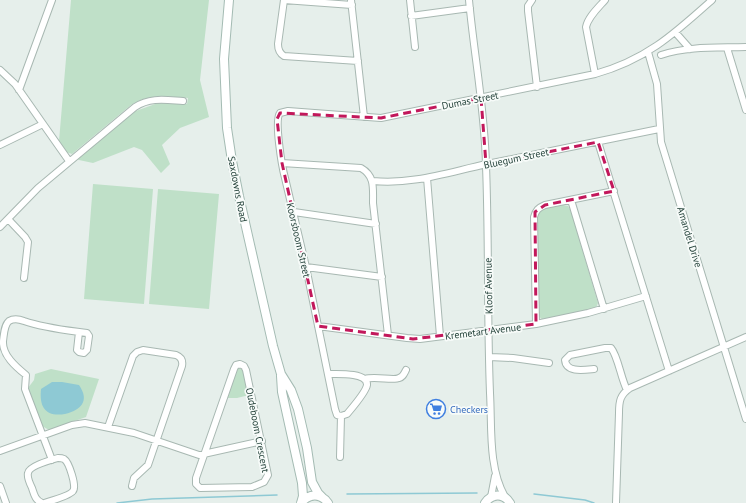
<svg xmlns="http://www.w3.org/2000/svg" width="746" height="503" font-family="'PT Sans',sans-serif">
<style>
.green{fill:#bfe0c8}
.water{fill:#8ec9d4}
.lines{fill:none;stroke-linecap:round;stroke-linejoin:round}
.stream{stroke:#8ec9d4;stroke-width:1.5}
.street-casing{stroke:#a8b8b2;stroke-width:8}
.secondary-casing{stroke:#a4bbb3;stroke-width:10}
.street{stroke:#fff;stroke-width:6}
.secondary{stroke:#fff;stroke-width:8}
.marked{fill:none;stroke:#c2185b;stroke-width:3;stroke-dasharray:8 5;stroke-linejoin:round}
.labels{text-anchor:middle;stroke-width:3.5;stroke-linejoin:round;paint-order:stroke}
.street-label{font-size:10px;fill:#24423a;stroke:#f7fbf9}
.shop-label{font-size:10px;fill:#366cbe;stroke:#f7fbf9;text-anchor:start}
</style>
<rect width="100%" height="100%" fill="#e6efeb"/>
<path class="green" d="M 71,0 L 209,0 L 200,80 L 209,117 L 180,128 L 162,145 L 170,164 L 161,173 L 142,150 L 134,147 L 93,163 L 79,160 L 77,159 L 133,112 L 158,103 L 187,104 L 188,98 C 168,97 149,93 131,105 L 72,154 L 66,152 L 59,141 Z
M 93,184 L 153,189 L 144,304 L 84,299 Z
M 158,189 L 219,194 L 209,309 L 149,304 Z
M 563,205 L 568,206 L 571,211 L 598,303 L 596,308 L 593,309 L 542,319 L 538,316 L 536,217 C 541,206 553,206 563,205 Z
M 239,368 L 242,369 L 244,371 L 249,395 L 237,398 L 226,398 L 236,369 Z
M 51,369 L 99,379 L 86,417 L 49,430 L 42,426 L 28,388 L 34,380 L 35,374 Z"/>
<path class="water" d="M 52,382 L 62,382 L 79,385 C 90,401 81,410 65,414 C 46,417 39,408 41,389 Z"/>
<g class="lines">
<path class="stream" d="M 347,494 L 477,493
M 534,494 L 585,500 L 594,503
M 117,503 L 152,499 L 277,495"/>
<defs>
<path id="street" d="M 284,0 L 278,44 C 278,49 279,53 284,56 L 358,61
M 284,0 L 352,5
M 351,0 L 364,117
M 410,0 L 415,47
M 469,0 C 474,55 485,110 486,166 C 489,241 487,317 490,393 C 492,427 488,467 505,497
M 532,0 L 528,6 L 528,11 L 537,87
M 411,16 L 470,8
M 675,32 L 690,49
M 727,48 L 746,110
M 648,52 L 657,84 L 661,142 L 746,419
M 661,55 C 689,46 717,48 746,47
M 0,70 L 15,84 L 69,161
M 595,74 L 586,27 C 588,17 598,8 605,0
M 19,90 L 52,0
M 598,142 L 669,371
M 0,145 L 43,124
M 282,163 L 361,168 C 375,176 373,188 373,203 L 388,335
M 427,178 L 440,336
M 373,181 C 412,185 449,172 487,164 C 544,152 602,141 659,129
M 571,200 L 604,309
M 294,212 L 376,224
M 8,219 L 25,237 L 28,242 L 24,278
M 0,227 L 38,188 L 135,107 C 150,97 166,100 183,101
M 306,267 L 382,277
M 536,324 L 534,217 C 536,210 538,208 545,205 L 614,191
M 318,326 L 407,338 L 420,339 L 536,324 L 588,313 L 646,296
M 489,357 L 513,358 L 549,363
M 240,364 L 244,366 L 246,370 L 268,475 L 264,482 L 252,487 L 200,488 L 196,484 L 196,478 L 234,369 L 236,365 Z
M 594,369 C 584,370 566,373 565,360 L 570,355 L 605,348 L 611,348 C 618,356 621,379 627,390
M 328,374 C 336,374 368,372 367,385 C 366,392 352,408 347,414 L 341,416 L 337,415 L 335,409 L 306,267 L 285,178 C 282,167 274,120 280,113 L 288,111 L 381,118 L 595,74 C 646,60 674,34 712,0
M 365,379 C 375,376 394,381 399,378 C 403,377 404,374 406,370
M 108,427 L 133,356 L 137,352 L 143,350 L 176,355 C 181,357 183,361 182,366 L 148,465 L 134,478 L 132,486
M 0,451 L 72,425 L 85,423 L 134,433 L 199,455 L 262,441
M 340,457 L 341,416
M 52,460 L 25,389 L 26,375 C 16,367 2,355 3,341 C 4,335 4,325 9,321 C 14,318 19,319 24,321 C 44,328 65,330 87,333 L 89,336 L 87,350 L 84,353 L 79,352 L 77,350 L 79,332
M 0,486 L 6,503
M 491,497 L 495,476
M 42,503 C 35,500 34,494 32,488 C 30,484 27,477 28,473 C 29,466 51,460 58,458 C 61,458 62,458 64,459 C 69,462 77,487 73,491 C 70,496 50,501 44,503
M 616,503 L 619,413 C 619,401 620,395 630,388 L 746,337"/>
<path id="secondary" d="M 229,0 L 224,59 L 227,128 L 232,161 L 239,196 L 273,346 L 281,374 L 291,390 L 298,409 L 307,448 L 312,482 L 318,493 L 322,497
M 281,376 L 282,392 L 302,483 L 303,496 L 301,503
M 301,503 C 309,493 321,493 328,503
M 485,503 C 492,493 504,493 510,503"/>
</defs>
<use href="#street" class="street-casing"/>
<use href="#secondary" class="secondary-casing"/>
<use href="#street" class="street"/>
<use href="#secondary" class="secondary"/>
</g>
<path class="marked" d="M 481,98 L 486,164 L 598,142 L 614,191 L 545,205 L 535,212 L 536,324 L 413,339 L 318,326 L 282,163 L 277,119 L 280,113 L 381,118 Z"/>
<defs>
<symbol id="supermarket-ring" viewBox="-11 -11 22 22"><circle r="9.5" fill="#f7fbf9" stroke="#3f7fe0" stroke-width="1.5"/><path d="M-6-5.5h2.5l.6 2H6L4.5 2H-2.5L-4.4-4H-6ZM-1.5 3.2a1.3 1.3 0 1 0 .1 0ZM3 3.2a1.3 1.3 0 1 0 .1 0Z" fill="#3f7fe0"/></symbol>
</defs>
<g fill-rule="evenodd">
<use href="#supermarket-ring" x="425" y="398" width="22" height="22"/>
</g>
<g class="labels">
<g class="street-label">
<text transform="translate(470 100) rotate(-11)" y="4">Dumas Street</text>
<text transform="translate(516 158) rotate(-12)" y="4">Bluegum Street</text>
<text transform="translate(238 189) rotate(79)" y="4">Saxdowns Road</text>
<text transform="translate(690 237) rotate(73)" y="4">Amandel Drive</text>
<text transform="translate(299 240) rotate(77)" y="4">Koorsboom Street</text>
<text transform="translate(488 286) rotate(-91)" y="4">Kloof Avenue</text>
<text transform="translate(483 331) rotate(-7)" y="4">Kremetart Avenue</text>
<text transform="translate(258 430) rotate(79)" y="4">Oudeboom Crescent</text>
</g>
<g class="shop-label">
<text x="450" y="413">Checkers</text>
</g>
</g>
</svg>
